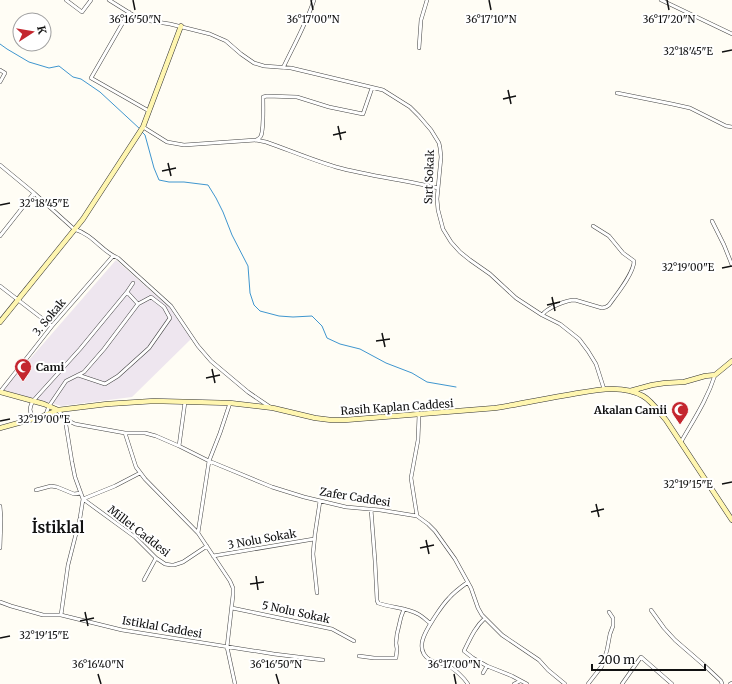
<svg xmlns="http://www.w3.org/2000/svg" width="732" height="684" font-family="Merriweather,serif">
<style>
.industrial{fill:#eee6ef}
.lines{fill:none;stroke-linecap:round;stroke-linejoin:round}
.stream{stroke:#3f96cf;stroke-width:1}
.street-casing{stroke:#444;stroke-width:4}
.secondary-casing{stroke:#333;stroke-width:5.5}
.street{stroke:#fff;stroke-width:3}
.secondary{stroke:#fff6b0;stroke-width:4.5}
.ticks{fill:none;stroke:#111;stroke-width:1.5}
.labels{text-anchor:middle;stroke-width:4;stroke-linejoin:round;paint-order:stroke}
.street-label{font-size:11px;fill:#111;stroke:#fff}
.poi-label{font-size:11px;font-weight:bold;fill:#111;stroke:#fff;text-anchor:start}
.district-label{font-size:15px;font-weight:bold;fill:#111;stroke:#fff}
.ticks-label{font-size:10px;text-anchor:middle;fill:#111;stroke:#fff;stroke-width:4;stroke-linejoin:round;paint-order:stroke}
</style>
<rect width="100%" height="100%" fill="#fffdf5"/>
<path class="industrial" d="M 116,260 L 170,308 L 191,339 L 132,397 L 61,406 L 3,390 Z"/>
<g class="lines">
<path class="stream" d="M 0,44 L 7,49 L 29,62 L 49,68 L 59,66 L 73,77 L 81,79 L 100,92 L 140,129
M 142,132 L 145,135 L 154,168 L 159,180 L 169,182 L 184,182 L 208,185 L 216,198 L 223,212 L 232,235 L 248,266 L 250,293 L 254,305 L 260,311 L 279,316 L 293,317 L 312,316 L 322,326 L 327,338 L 340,344 L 360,349 L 386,363 L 412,373 L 427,382 L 456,387"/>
<defs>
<path id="street" d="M 66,0 L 82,12 L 91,0
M 109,0 L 133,15 L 144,20 L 170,24 L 210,34 L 226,41 L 241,54 L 254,63 L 264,66 L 291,68 L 383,90 L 410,107 L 419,116 L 431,130 L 439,143 L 440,148 L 441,157 L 437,199 L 438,210 L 443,229 L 451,242 L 460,252 L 470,260 L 490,274 L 516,298 L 542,315 L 560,324 L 579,339 L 588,351 L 596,364 L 604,389
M 661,0 L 732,34
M 129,12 L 91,78 L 149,111
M 419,48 L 421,20 L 427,0
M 283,68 C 294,45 306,24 314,0
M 0,70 L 5,73 L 0,82
M 617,93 L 672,104 L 690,108 L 726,126 L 732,127
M 143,127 L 167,142 L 184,145 L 256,140 C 258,139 259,139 261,136 C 264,128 263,107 263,97 L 267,96 L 297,97 L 329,107 L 363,114 L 372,88
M 256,140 L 266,142 C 289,150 312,160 336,167 C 369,176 404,180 438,188
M 0,165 L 34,193 L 74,229 C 94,235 102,252 118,258 L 160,296 L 171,306 L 198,346 L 211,361 L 248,392 L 270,407
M 712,221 L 724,245 L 732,265
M 0,236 L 34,193
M 0,286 L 52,326
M 127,292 L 133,283
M 542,315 C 547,308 566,300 575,300 L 602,308 L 606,307 L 609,305 C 617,294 634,273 634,261 L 623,253 L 609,236 L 593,226
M 78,375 L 105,384 L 118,376 L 149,348 L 170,318 L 164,307 L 151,297 L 138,304
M 0,392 L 52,326 L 113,256
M 58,410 L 65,419 L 75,424 L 125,433 L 145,433 L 156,436 L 179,446 L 209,461 L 272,487 L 304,497 L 346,507 L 380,510 L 417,516 L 428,524 L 435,531 L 455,559 L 471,588 L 478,608 L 482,615 L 502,635 L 539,660 L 548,670 L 565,684
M 34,418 C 29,412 29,408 33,401 L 80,349 L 127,292 L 138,304 L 104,349 L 84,372 L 66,381 L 49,406 L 46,414
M 125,433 L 136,467 L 145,479 L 198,533 L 230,581 L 233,588 L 233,595 L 227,647 L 235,684
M 681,442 C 694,419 707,400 715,375
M 179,446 L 185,402
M 36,490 L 51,486 L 57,487 L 74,494 L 81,493
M 83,499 L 135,537 L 156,558 L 165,564 L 171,565 L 174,565 L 183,562 L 207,546
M 83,499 L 115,486 L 140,473
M 0,506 L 1,518 L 0,548
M 371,509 L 375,561 L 377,600 L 378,603 C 391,608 406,607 418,614 C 422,616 426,620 430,623
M 417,516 L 411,478 L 418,440 L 419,415
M 198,533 L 209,461 L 220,433 L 230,403
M 213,556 L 314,539
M 144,580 L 156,558
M 468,582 C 461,587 454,592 449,598 C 444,603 440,609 436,615 C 428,628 412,648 430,660 C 436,664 442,663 448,666 C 455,669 464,678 468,684
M 317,593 L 313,554 L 315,534 L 320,501
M 0,602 L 11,606 L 43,615 L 61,615 L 122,630 L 274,654 L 323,660
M 232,608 L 332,629 L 354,641
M 651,610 L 664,628 L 675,640 L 705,666 L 721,681 L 722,684
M 61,615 L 68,565 L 80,518 L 83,499 L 75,477 L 72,462 L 65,419
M 485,618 C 475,627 470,639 464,651 L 473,658 L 487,666
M 359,656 L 374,658 L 396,658 L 397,649 L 396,643 L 397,634 L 401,617 L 404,609
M 483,673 L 487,666 L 512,676 L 527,684
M 514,684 L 520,681
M 588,684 L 602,666 L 607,650 L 610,634 L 613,626 L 613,618 L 609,612
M 622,684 L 641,657 L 672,684
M 730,684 L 732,683"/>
<path id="secondary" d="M 0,322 L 83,219 L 143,127 L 181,26
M 630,391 L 652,385 L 665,383 L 684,382 L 705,376 L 715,375 L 732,361
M 0,392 L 44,404 L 58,410
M 0,428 L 40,417 L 58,410 L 107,404 L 154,401 L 230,403 L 273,408 L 315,418 L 331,420 L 345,420 L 495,408 C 521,404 547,398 573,394 C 596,390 622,384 643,396 C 652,401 659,412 666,420 L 732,520"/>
</defs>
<use href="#street" class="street-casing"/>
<use href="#secondary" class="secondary-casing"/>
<use href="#street" class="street"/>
<use href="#secondary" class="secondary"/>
</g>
<path class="ticks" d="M 133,0 L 135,10M 311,0 L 313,10M 489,0 L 491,10M 667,0 L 669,10M 722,52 L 732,50M 508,90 L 511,104M 503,99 L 516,96M 338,126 L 341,140M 333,135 L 346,132M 168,163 L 171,176M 162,171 L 176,168M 0,205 L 10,203M 722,268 L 732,266M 552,297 L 555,311M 547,305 L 560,302M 382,333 L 385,347M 376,341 L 390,339M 212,369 L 215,383M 206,378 L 220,375M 0,421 L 10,419M 722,484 L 732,482M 596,504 L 599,517M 591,512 L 604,509M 426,540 L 429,554M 420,548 L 434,545M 256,576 L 258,590M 250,584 L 264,582M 85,612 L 88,626M 80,621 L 94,618M 0,638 L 10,636M 98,674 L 101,684M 276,674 L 279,684M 454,674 L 456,684"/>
<defs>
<symbol id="mosque-pin" viewBox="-11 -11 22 30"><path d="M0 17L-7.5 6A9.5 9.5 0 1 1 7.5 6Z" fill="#c4262e" stroke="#fff"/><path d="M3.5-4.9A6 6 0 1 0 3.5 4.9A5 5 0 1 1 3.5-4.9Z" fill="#fff"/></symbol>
</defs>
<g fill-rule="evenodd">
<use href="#mosque-pin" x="13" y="357" width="20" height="27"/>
<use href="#mosque-pin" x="670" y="400" width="20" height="27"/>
</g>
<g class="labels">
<g class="street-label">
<text transform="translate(429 177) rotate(-88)" y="4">Sırt Sokak</text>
<text transform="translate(49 317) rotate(-50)" y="4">3. Sokak</text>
<text transform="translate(397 407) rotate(-4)" y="4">Rasih Kaplan Caddesi</text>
<text transform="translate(355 497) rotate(9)" y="4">Zafer Caddesi</text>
<text transform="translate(139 531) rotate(38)" y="4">Millet Caddesi</text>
<text transform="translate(262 539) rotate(-10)" y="4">3 Nolu Sokak</text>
<text transform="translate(296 612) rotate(12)" y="4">5 Nolu Sokak</text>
<text transform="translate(162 627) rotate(10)" y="4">Istiklal Caddesi</text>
</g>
<g class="poi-label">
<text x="36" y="371">Cami</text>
<text x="667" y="414" text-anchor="end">Akalan Camii</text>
</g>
<g class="district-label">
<text x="58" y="533">İstiklal</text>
</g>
</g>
<g class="ticks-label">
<text x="135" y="23">36°16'50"N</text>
<text x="313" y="23">36°17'00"N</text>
<text x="491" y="23">36°17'10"N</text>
<text x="669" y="23">36°17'20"N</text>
<text x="688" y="55">32°18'45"E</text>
<text x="44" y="207">32°18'45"E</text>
<text x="688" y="271">32°19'00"E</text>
<text x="44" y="423">32°19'00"E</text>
<text x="688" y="488">32°19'15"E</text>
<text x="44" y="639">32°19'15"E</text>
<text x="98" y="668">36°16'40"N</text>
<text x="276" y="668">36°16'50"N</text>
<text x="454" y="668">36°17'00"N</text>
</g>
<g transform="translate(32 32) rotate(78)"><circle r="19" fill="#ffffff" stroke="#a0a0a0"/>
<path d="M0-3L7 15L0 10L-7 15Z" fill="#c4262e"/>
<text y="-6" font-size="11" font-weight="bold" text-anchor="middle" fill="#111111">K</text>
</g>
<path d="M592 664v6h113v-6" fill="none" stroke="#111111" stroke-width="2"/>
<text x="598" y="664" font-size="12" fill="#111111" stroke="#ffffff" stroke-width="3" paint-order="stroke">200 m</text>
</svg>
